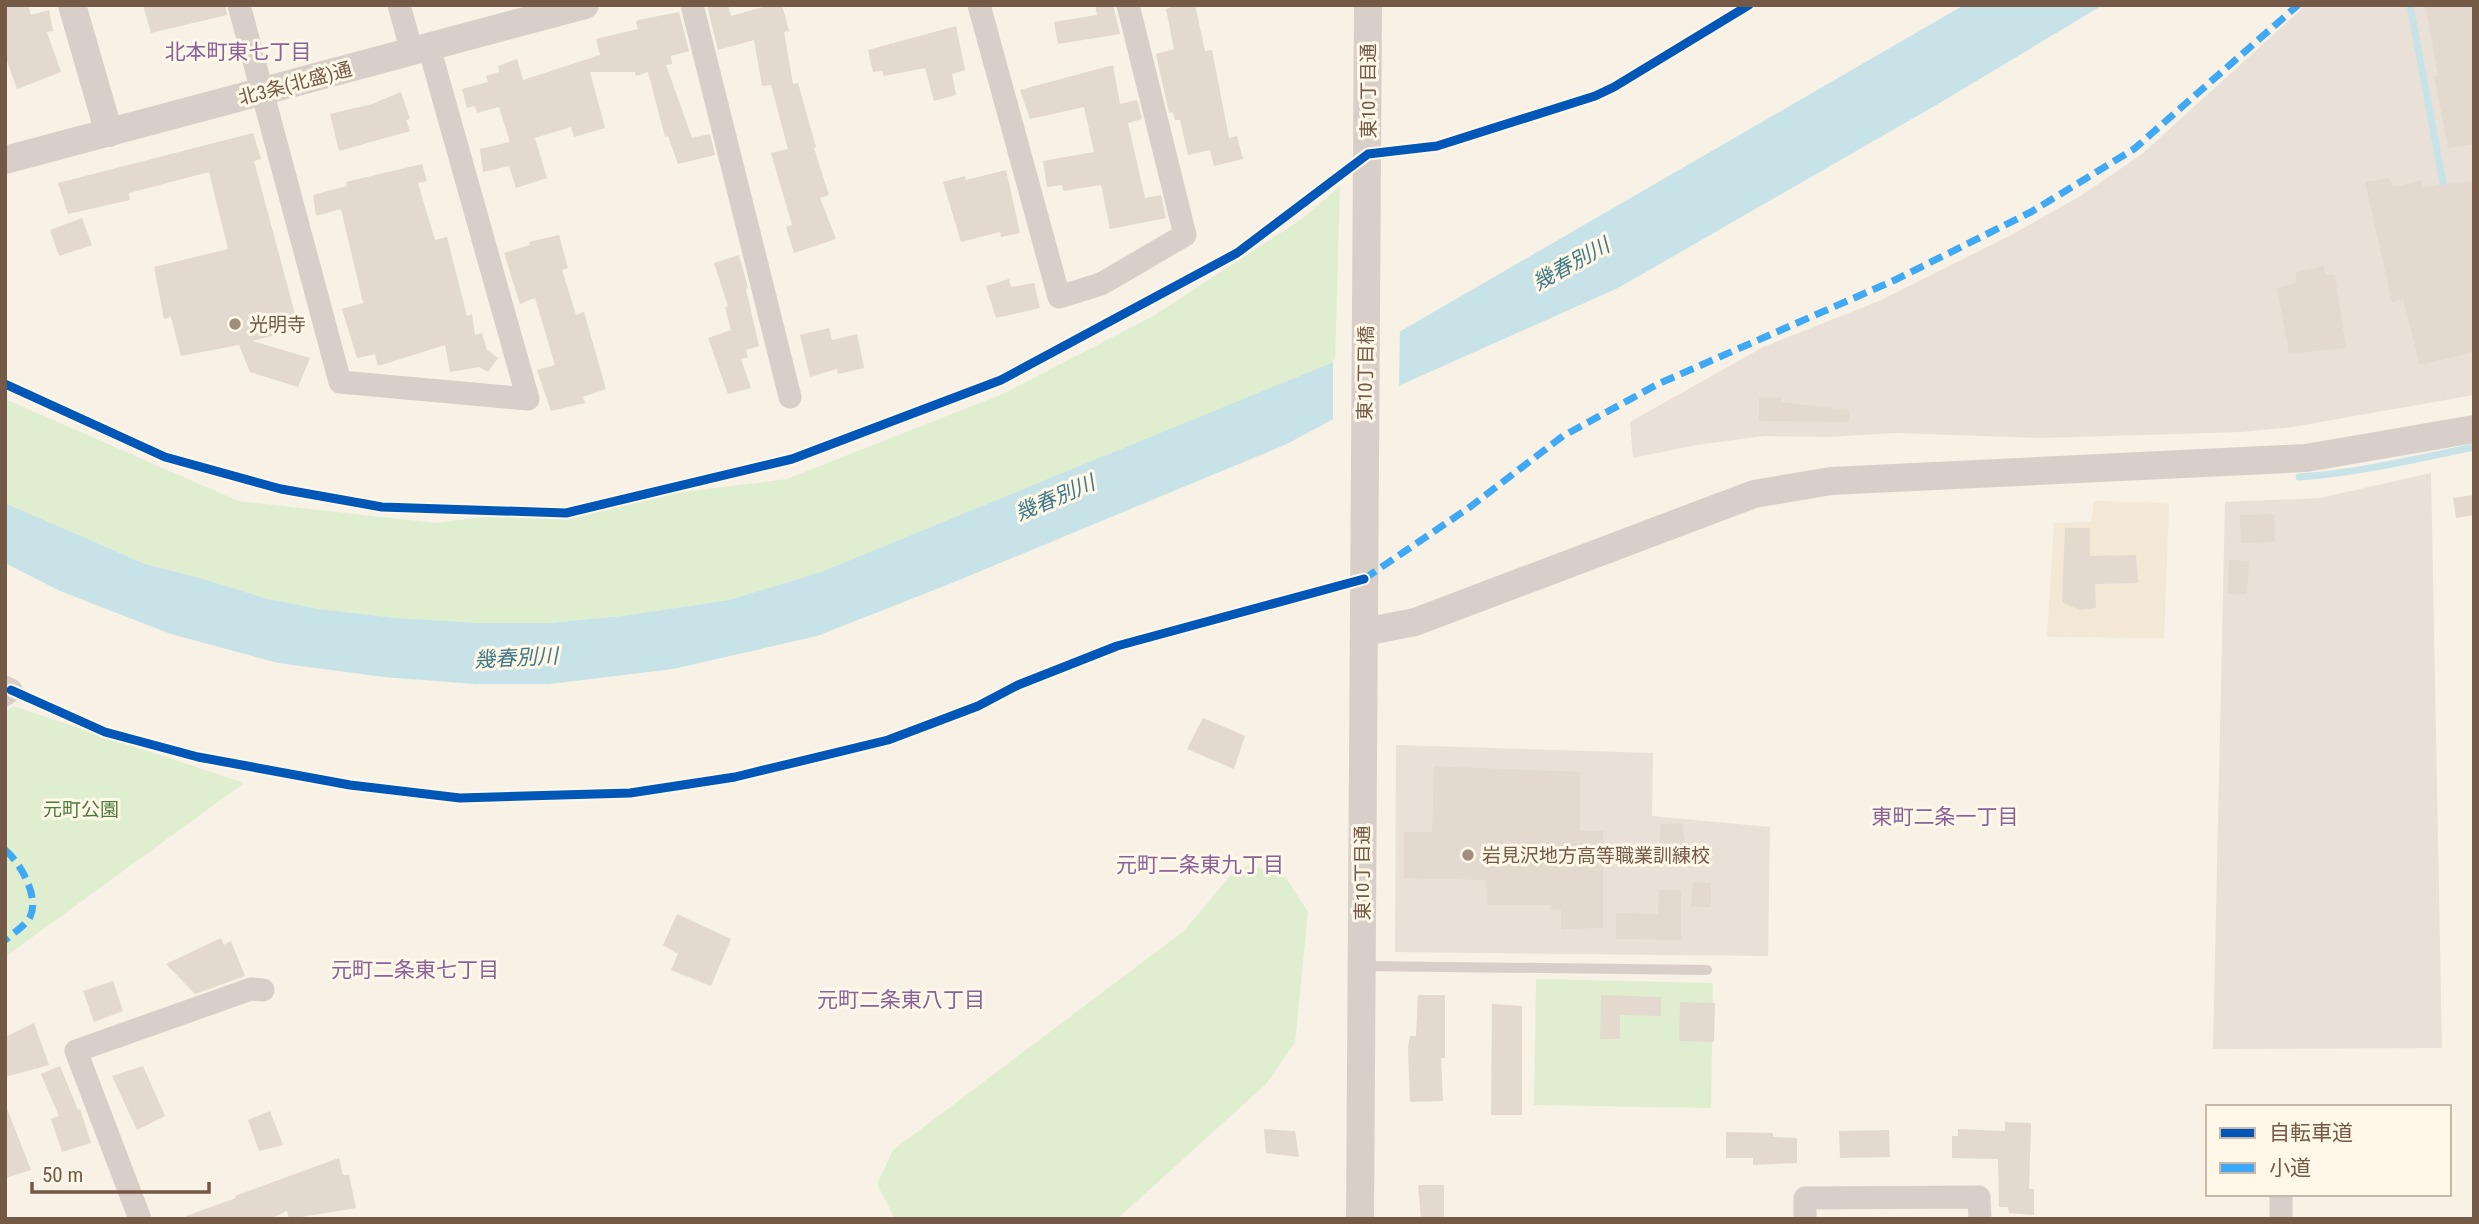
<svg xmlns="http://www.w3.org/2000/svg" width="2479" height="1224" font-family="'Roboto Condensed','Noto Sans JP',sans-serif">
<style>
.residential{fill:#f3e7d6}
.industrial{fill:#e9e1d7}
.green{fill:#e0eed0}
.water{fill:#c8e3e7}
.pier{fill:#f7f1e6}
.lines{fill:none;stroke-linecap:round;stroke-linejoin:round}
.stream{stroke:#c8e3e7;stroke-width:7}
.building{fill:#e3d9ce}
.service{stroke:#d8cfc9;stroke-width:10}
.minor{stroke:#d8cfc9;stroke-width:23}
.tertiary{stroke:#d8cfc9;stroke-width:28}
.quiet{stroke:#3fa9f5;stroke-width:7;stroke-dasharray:14 7;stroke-linecap:butt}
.cycleway-casing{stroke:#fff7e7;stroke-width:13}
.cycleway{stroke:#0057b8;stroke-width:9}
.poi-dot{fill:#a28e7f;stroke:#fff7e7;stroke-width:2.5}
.labels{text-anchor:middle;stroke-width:6;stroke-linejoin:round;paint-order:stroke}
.street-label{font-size:19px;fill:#755947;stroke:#fff7e7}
.poi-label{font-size:19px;fill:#755947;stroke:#fff7e7;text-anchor:start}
.park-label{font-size:19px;fill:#4d7b3e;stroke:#fff7e7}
.neighbourhood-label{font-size:21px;fill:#896299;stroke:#fff7e7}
.water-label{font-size:21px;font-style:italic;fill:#407a8a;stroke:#fff7e7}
</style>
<rect width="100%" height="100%" fill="#f7f1e6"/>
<path class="residential" d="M 2094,501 L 2169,503 L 2164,638 L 2047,637 L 2054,523 L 2091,522 Z"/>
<path class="industrial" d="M 2306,5 L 2474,5 L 2474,395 L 2292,427 L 2242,432 L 2042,438 L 1896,433 L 1829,437 L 1764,436 L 1696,445 L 1633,458 L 1630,422 L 1763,347 L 1879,301 L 2013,234 L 2082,195 L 2142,154 Z
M 2431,473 L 2442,1048 L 2213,1049 L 2225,502 L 2320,498 Z
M 1396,745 L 1653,753 L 1652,816 L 1770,827 L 1768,956 L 1395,952 Z"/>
<path class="green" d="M 1340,186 L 1335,363 L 821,572 L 729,600 L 622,616 L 548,623 L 481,623 L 397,618 L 319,609 L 268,599 L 200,578 L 145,564 L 5,503 L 5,399 L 238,501 L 436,523 L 787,479 L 1005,393 L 1153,316 L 1302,219 Z
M 13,706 L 244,783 L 5,957 L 5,712 Z
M 1250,864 L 1286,878 L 1308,912 L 1295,1043 L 1265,1085 L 1117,1219 L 895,1219 L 877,1184 L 893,1150 L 1184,931 L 1229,877 Z
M 1536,979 L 1713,983 L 1711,1108 L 1534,1105 Z"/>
<path class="water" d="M 1964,5 L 2103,5 L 1938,104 L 1618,288 L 1378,395 L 1287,444 L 952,583 L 817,636 L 673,669 L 550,684 L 475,684 L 384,677 L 278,663 L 171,634 L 60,591 L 5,563 L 5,503 L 145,564 L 200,578 L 268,599 L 319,609 L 397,618 L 481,623 L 548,623 L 622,616 L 729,600 L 821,572 L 1380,343 Z"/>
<path class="pier" d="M 1400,328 L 1399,389 L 1333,423 L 1333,360 L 1379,340 Z"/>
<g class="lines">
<path class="stream" d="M 2410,5 L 2445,194
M 2299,477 C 2358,473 2416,459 2474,447"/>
</g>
<path class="building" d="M 5,5 L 28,5 L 31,15 L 49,10 L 53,31 L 47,32 L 61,72 L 17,89 L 5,56 Z
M 143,5 L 225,5 L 227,15 L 151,33 Z
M 707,5 L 728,5 L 731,16 L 770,5 L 782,5 L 789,31 L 784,32 L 793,84 L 798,83 L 816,147 L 814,148 L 829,195 L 820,198 L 836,239 L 794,253 L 786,227 L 792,225 L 771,153 L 788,149 L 771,85 L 762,86 L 754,40 L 718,50 Z
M 1095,5 L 1113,5 L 1120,34 L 1058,44 L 1054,22 L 1097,15 Z
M 1169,5 L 1195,5 L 1205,51 L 1212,50 L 1229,138 L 1237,136 L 1243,159 L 1214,166 L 1210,150 L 1188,155 L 1180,120 L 1175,120 L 1173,112 L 1169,113 L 1156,54 L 1174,49 L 1166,9 L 1170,8 Z
M 2425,5 L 2474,5 L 2474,144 L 2448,148 L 2434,76 L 2438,75 Z
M 679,12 L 689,51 L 671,56 L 672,64 L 666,65 L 692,138 L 710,134 L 715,155 L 678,164 L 668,136 L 665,137 L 648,72 L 636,76 L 635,72 L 590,72 L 605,128 L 574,137 L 571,127 L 535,138 L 547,178 L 516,188 L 509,166 L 483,172 L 480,149 L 510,142 L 499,107 L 477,113 L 475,106 L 467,108 L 462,89 L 488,82 L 486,76 L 499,72 L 498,66 L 517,59 L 523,80 L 600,55 L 596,39 L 638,29 L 636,22 L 638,20 Z
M 956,26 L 965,70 L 952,74 L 956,95 L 934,101 L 925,68 L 884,76 L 882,71 L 873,72 L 868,50 Z
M 1113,65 L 1120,104 L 1137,100 L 1142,119 L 1128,123 L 1145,198 L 1161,195 L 1166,218 L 1110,229 L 1101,185 L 1063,191 L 1062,185 L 1047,187 L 1043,161 L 1094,152 L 1084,107 L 1030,119 L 1020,90 Z
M 401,92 L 410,119 L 406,120 L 410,131 L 339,151 L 330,114 L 372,104 Z
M 253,133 L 261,159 L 254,161 L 299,329 L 252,341 L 310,358 L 298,387 L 250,372 L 239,345 L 181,356 L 171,317 L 164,319 L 154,267 L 228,249 L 209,172 L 129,193 L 130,200 L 68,214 L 58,183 Z
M 422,164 L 427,181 L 418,183 L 435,240 L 447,237 L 467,316 L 472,314 L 475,335 L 482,333 L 487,350 L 498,358 L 488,372 L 479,367 L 450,372 L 445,345 L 378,366 L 375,354 L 357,358 L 342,309 L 363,303 L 341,209 L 316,216 L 313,195 L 347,186 L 346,182 Z
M 1006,170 L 1020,233 L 1001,237 L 1000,232 L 961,242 L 943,182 L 965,176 L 966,180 Z
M 2390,178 L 2393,187 L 2422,180 L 2423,187 L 2474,181 L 2474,352 L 2420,365 L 2403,299 L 2392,302 L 2365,182 Z
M 82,218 L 92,245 L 59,256 L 50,230 Z
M 559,235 L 568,268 L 562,270 L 576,315 L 584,312 L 606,389 L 583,397 L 585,403 L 551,411 L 537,370 L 555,365 L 535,298 L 520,304 L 504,253 L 530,245 L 529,242 Z
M 739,255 L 748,288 L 746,289 L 759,346 L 746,350 L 748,357 L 741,359 L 751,388 L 728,394 L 708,338 L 731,330 L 725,307 L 728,306 L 714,263 Z
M 2324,266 L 2325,275 L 2335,275 L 2346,348 L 2289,354 L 2277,288 L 2296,283 L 2296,272 Z
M 1009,279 L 1011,287 L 1034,283 L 1040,308 L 996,318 L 986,286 Z
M 829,328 L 832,340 L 857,334 L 864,368 L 838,374 L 837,369 L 810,377 L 800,335 Z
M 1781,397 L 1781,402 L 1849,410 L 1849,422 L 1759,421 L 1759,398 Z
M 2474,495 L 2474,515 L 2456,518 L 2453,498 Z
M 2274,514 L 2275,542 L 2241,543 L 2240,515 Z
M 2065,528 L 2090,528 L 2090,556 L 2136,555 L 2138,583 L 2095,584 L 2096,608 L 2079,610 L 2062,602 Z
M 2229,560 L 2249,561 L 2247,594 L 2228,594 Z
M 1203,718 L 1245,736 L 1234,769 L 1187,749 Z
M 1434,766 L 1580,772 L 1580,831 L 1603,831 L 1603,928 L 1561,929 L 1561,910 L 1551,909 L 1551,905 L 1488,905 L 1485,880 L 1404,878 L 1404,832 L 1432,832 Z
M 1682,823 L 1685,844 L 1659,843 L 1661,824 Z
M 1693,882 L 1711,883 L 1711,907 L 1691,907 Z
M 1659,890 L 1681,890 L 1681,940 L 1616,939 L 1616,913 L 1658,914 Z
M 677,914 L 731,939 L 711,986 L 671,970 L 678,954 L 663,945 Z
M 221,938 L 224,945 L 231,941 L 245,976 L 195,994 L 166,964 Z
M 113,981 L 123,1011 L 94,1022 L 83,991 Z
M 1418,995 L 1445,995 L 1445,1058 L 1441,1058 L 1443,1101 L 1410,1102 L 1408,1048 L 1410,1036 L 1416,1036 Z
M 1601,995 L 1661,997 L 1661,1016 L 1620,1015 L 1620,1039 L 1600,1039 Z
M 1680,1002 L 1715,1003 L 1714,1042 L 1679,1041 Z
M 1492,1004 L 1522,1006 L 1522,1115 L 1491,1115 Z
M 34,1023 L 49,1065 L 5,1077 L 5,1037 Z
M 60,1066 L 78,1110 L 80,1109 L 91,1143 L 62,1152 L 51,1119 L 59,1116 L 41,1074 Z
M 143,1066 L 165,1116 L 137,1130 L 112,1076 Z
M 6,1106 L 31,1170 L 5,1178 L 5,1107 Z
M 270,1111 L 283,1145 L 259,1151 L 248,1120 Z
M 2005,1122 L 2031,1123 L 2029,1189 L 2034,1189 L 2034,1215 L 2009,1213 L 2008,1207 L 1999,1207 L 1998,1159 L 1952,1158 L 1952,1136 L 1958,1136 L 1958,1129 L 2005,1131 Z
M 1264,1129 L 1295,1131 L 1299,1157 L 1266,1153 Z
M 1889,1130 L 1890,1157 L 1840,1158 L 1839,1131 Z
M 1726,1132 L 1773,1133 L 1773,1137 L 1797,1138 L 1797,1163 L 1753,1165 L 1753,1158 L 1726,1158 Z
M 339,1158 L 343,1175 L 349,1175 L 356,1208 L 289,1219 L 287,1211 L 270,1219 L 187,1219 L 186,1216 L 236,1198 L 235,1196 Z
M 1418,1185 L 1444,1185 L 1444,1219 L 1421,1219 Z"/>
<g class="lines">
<path class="service" d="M 11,690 L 105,732 L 198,757 L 350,785 L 460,798 L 630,793 L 735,777 L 888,740 L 978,706 L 1018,685 L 1117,646 L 1361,580
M 1364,966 L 1707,970"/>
<path class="minor" d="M 239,5 L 340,382 L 528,399 L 429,47
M 399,5 L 412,52
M 692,5 L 790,397
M 979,5 L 1059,297 L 1101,284 L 1185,235 L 1128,5
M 5,687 L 11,690 L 5,695
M 140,1219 L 76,1051 L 251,989 L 263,990
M 1805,1219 L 1805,1198 L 1979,1197 L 1980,1219
M 2281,1219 L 2281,1194"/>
<path class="tertiary" d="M 72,5 L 109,133
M 5,160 L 585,5
M 1364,632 L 1415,622 L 1754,494 L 1831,481 L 2306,458 L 2474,429
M 1360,1219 L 1368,5"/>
<path class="quiet" d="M 1364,579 L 1470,507 L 1563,436 L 1658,384 L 1895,280 L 2031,212 L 2134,149 L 2298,5
M 5,850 C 20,862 40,897 30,917 C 26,925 12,934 5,940"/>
<defs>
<path id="cycleway" d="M 5,384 L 165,457 L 281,489 L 382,507 L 566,513 L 792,459 L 1001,380 L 1237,253 L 1368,154 L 1437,146 L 1595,96 L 1614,87 L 1749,5
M 11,690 L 105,732 L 198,757 L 350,785 L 460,798 L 630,793 L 735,777 L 888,740 L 978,706 L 1018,685 L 1117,646 L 1364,579"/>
</defs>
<use href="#cycleway" class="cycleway-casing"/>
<use href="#cycleway" class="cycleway"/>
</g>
<g class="poi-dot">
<circle cx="235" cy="324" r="7"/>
<circle cx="1468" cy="855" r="7"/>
</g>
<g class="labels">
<g class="street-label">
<text transform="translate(295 83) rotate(-15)" y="7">北3条(北盛)通</text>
<text transform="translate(1368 91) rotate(-90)" y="7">東10丁目通</text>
<text transform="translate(1365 373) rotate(-89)" y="7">東10丁目橋</text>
<text transform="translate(1362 873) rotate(-90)" y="7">東10丁目通</text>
</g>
<g class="poi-label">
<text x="249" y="331">光明寺</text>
<text x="1482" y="862">岩見沢地方高等職業訓練校</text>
</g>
<g class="park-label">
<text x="81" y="816">元町公園</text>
</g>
<g class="neighbourhood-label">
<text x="238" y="59">北本町東七丁目</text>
<text x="1945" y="824">東町二条一丁目</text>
<text x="1200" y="872">元町二条東九丁目</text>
<text x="415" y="977">元町二条東七丁目</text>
<text x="901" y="1007">元町二条東八丁目</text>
</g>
<g class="water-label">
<text transform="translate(1571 264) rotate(-29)" y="7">幾春別川</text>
<text transform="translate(1055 498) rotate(-23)" y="7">幾春別川</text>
<text transform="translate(516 658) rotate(-3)" y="7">幾春別川</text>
</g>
</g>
<rect width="2479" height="1224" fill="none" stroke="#755947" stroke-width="14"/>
<rect x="2206" y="1105" width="245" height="91" fill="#fff7e7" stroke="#c8b8a7" stroke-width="2"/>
<rect x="2220" y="1128" width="35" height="10" fill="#0057b8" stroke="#c8b8a7" stroke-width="2"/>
<text x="2269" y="1140" font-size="21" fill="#755947">自転車道</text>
<rect x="2220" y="1163" width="35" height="10" fill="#3fa9f5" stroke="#c8b8a7" stroke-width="2"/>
<text x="2269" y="1175" font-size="21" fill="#755947">小道</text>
<path d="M32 1182v10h177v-10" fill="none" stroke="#755947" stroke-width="3.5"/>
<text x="42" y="1182" font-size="21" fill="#755947" stroke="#fff7e7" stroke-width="5" paint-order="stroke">50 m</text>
</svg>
